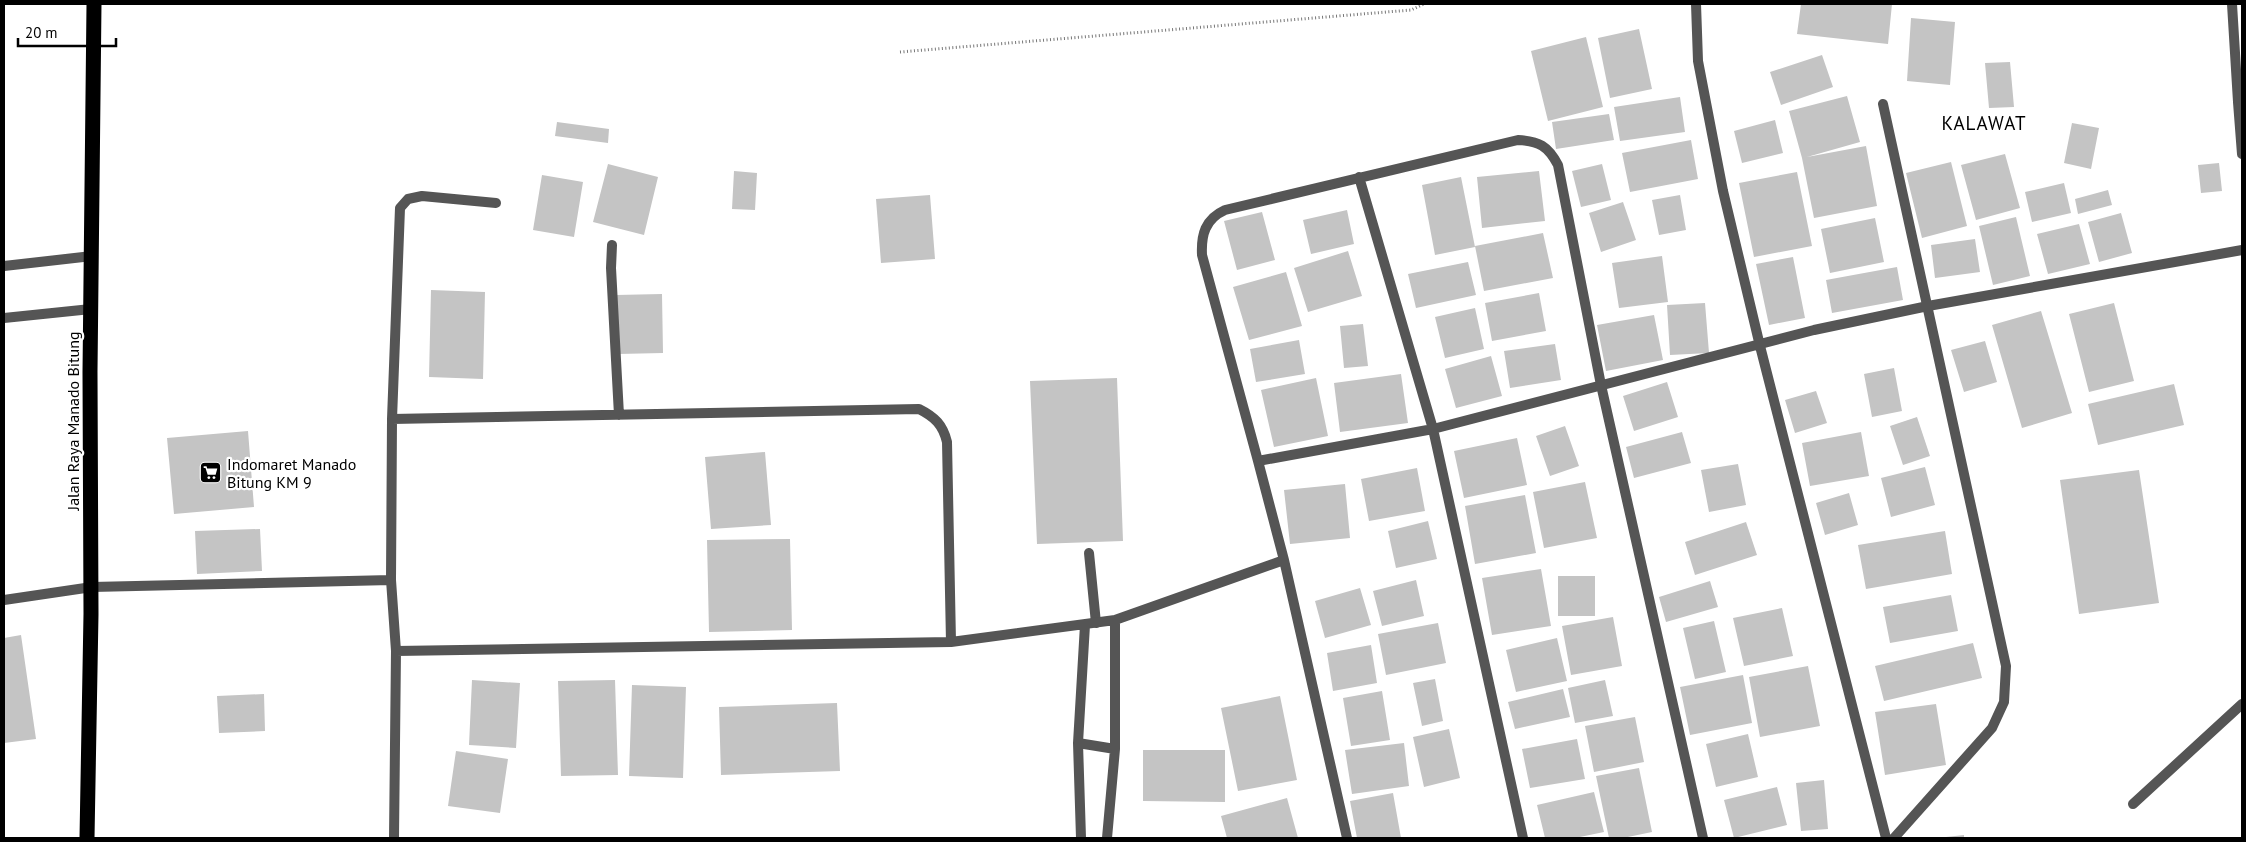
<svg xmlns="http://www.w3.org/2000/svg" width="2246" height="842" font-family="'PT Sans',sans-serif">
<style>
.building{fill:#c4c4c4}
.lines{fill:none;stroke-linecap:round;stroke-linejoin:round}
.path{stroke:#777;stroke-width:3;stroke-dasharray:1 2.5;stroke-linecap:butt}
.lane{stroke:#555;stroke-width:10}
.street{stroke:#555;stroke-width:10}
.highway{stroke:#000;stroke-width:15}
.labels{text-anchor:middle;stroke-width:4.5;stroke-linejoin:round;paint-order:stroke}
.street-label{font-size:16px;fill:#000;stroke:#fff}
.poi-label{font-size:16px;fill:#000;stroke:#fff;text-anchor:start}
.quarter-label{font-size:19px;letter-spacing:1px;fill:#000;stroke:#fff}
</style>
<rect width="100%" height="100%" fill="#fff"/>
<path class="building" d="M 1801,4 L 1892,4 L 1888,44 L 1797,34 Z
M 1911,18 L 1955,22 L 1950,85 L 1907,81 Z
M 1639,29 L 1652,89 L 1610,98 L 1598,38 Z
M 1586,37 L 1603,107 L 1548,121 L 1531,51 Z
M 1822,55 L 1833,87 L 1781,105 L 1770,72 Z
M 2010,62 L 2014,107 L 1989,108 L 1985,63 Z
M 1847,96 L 1860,142 L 1807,157 L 1866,146 L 1877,206 L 1814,218 L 1802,158 L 1789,111 Z
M 1680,97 L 1685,132 L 1620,141 L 1614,107 Z
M 1609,114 L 1614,140 L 1556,149 L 1552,122 Z
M 1775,120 L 1783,153 L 1742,163 L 1734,131 Z
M 557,122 L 609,129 L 608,143 L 555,136 Z
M 2072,123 L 2099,128 L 2091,169 L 2064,163 Z
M 1691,140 L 1698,179 L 1630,192 L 1622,153 Z
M 2005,154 L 2020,208 L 1976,220 L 1961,165 Z
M 1951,162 L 1967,226 L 1922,238 L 1906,173 Z
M 2219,163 L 2222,191 L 2201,193 L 2198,165 Z
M 608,164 L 658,177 L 644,235 L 593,222 Z
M 1602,164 L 1611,200 L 1581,207 L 1572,171 Z
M 734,171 L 757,173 L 755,210 L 732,209 Z
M 1539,171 L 1545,221 L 1482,228 L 1477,177 Z
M 1797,172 L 1812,246 L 1754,257 L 1739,183 Z
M 542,175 L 583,182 L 574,237 L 533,230 Z
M 1461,177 L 1475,247 L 1435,255 L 1422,185 Z
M 2064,183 L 2071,213 L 2032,222 L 2025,192 Z
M 2108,190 L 2112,205 L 2078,214 L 2075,199 Z
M 930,195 L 935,259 L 881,263 L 876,199 Z
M 1680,195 L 1686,230 L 1659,235 L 1652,200 Z
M 1623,202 L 1636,240 L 1601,252 L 1589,213 Z
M 1347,210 L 1354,244 L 1311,254 L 1303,220 Z
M 1262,212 L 1275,260 L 1237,270 L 1224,221 Z
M 2121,213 L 2132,253 L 2099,262 L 2088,222 Z
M 2016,217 L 2030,276 L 1993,285 L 1979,226 Z
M 1875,218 L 1884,262 L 1830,273 L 1821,229 Z
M 2079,224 L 2090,264 L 2048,274 L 2037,234 Z
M 1543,233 L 1553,278 L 1484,291 L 1475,246 Z
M 1975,239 L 1980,272 L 1935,278 L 1931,245 Z
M 1348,251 L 1362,296 L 1308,312 L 1294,268 Z
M 1662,256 L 1668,302 L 1619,308 L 1612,263 Z
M 1793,257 L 1805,318 L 1769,325 L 1756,264 Z
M 1468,262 L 1476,295 L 1416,308 L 1408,274 Z
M 1897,267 L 1903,300 L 1832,313 L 1826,280 Z
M 1286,272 L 1302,326 L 1249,340 L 1233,287 Z
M 431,290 L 485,292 L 483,379 L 429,377 Z
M 1539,293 L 1546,331 L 1492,341 L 1485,303 Z
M 662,294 L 663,353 L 618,354 L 616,295 Z
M 1705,303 L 1709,353 L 1670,355 L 1667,305 Z
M 2114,303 L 2134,381 L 2089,392 L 2069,314 Z
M 1475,308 L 1484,349 L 1445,358 L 1435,317 Z
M 2041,311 L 2072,413 L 2022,428 L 1992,325 Z
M 1654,315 L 1663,360 L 1606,371 L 1597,325 Z
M 1363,324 L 1368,366 L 1344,368 L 1340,326 Z
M 1299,340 L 1305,374 L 1256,382 L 1250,349 Z
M 1985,341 L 1997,382 L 1964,392 L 1951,350 Z
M 1555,344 L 1561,380 L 1510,388 L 1504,351 Z
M 1491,356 L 1502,396 L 1456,408 L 1445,369 Z
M 1894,368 L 1902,411 L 1872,417 L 1864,374 Z
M 1401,374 L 1408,423 L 1340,432 L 1334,383 Z
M 1117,378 L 1123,541 L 1037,544 L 1030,381 Z
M 1316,378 L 1328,436 L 1274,447 L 1261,390 Z
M 1667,382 L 1678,417 L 1634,431 L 1623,396 Z
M 2174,384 L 2184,425 L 2098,445 L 2088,404 Z
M 1816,391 L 1827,423 L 1795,433 L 1785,400 Z
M 1917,417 L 1930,456 L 1903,465 L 1890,426 Z
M 1565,426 L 1579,466 L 1550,476 L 1536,436 Z
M 248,431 L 254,507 L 174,514 L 167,438 Z
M 1682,432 L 1691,463 L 1634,478 L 1626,447 Z
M 1861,432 L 1869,476 L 1810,486 L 1802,443 Z
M 1517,438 L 1527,485 L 1464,498 L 1454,451 Z
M 765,452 L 771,525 L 711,529 L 705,457 Z
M 1738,464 L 1746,505 L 1709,512 L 1701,470 Z
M 1925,467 L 1935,505 L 1891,517 L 1881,478 Z
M 1417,468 L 1425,511 L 1369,521 L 1361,479 Z
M 2139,470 L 2159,603 L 2079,614 L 2060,480 Z
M 1585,482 L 1597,538 L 1544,548 L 1533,492 Z
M 1345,484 L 1350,538 L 1290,544 L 1284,490 Z
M 1849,493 L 1858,525 L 1825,535 L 1816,503 Z
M 1525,495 L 1536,553 L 1475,564 L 1465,506 Z
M 1428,521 L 1437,559 L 1396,568 L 1388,531 Z
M 1746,522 L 1757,555 L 1695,575 L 1685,542 Z
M 260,529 L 262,571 L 197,574 L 195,531 Z
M 1945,531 L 1952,574 L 1866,589 L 1858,545 Z
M 790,539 L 792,630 L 709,632 L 707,540 Z
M 1541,569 L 1551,626 L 1492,635 L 1482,578 Z
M 1558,576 L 1595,576 L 1595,616 L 1558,616 Z
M 1416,580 L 1424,616 L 1382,626 L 1373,591 Z
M 1710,581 L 1718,607 L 1666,622 L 1659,597 Z
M 1360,588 L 1371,625 L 1325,638 L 1315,601 Z
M 1951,595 L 1958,631 L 1890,643 L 1883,607 Z
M 1782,608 L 1793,656 L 1744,666 L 1733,618 Z
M 1613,617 L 1622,666 L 1571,675 L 1562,626 Z
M 1714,621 L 1726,672 L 1695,679 L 1683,628 Z
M 1438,623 L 1446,663 L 1386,675 L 1378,634 Z
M 21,635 L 36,739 L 4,743 L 4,638 Z
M 1557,638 L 1567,681 L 1516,692 L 1506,650 Z
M 1973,643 L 1982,678 L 1884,701 L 1875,666 Z
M 1371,645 L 1377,683 L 1333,691 L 1327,653 Z
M 1808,666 L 1820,726 L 1760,737 L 1749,677 Z
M 1743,675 L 1752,723 L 1690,735 L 1680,687 Z
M 1435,679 L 1443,721 L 1422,726 L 1413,683 Z
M 472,680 L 520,683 L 516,748 L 469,745 Z
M 615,680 L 618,775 L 561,776 L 558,681 Z
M 1605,680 L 1613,716 L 1575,723 L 1568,688 Z
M 632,685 L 686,687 L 683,778 L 629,776 Z
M 1563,689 L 1570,717 L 1515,729 L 1508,702 Z
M 1382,691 L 1390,740 L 1351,746 L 1343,698 Z
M 264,694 L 265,731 L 219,733 L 217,696 Z
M 1280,696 L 1297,780 L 1238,791 L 1221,708 Z
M 837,703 L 840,771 L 721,775 L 719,707 Z
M 1936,704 L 1946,765 L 1885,775 L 1875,712 Z
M 1635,717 L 1644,762 L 1594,772 L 1585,726 Z
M 1449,729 L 1460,778 L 1424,787 L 1413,737 Z
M 1748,734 L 1758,777 L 1716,787 L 1706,744 Z
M 1577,739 L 1585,779 L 1530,788 L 1522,749 Z
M 1404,743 L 1409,786 L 1352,794 L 1345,750 Z
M 1143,750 L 1225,750 L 1225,802 L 1143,801 Z
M 456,751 L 508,759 L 500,813 L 448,806 Z
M 1639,768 L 1652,832 L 1623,838 L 1609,838 L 1596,776 Z
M 1824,780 L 1828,829 L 1801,831 L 1796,783 Z
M 1777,787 L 1787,825 L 1734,838 L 1724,800 Z
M 1594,792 L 1604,832 L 1575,838 L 1545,838 L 1537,805 Z
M 1393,793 L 1401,838 L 1357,838 L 1350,801 Z
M 1287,798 L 1298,838 L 1227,838 L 1221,816 Z
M 1964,835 L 1964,838 L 1946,838 L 1946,837 Z"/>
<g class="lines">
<path class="path" d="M 900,52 L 1411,10 L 1424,4"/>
<path class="lane" d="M 1089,553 L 1096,623"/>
<path class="street" d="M 1696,4 L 1698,61 L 1723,191 L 1760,346 L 1886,838
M 2232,4 L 2238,102 L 2242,102
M 2238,102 L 2242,154
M 1883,104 L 2006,666 L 2004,702 L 1992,728 L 1894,838
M 1359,177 L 1433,429 L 1523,838
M 612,245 L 611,268 L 619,415
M 4,266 L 92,256
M 4,318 L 91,309
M 392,419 L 400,208 L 408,199 L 422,196 L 496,203
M 1258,461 L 1202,255 C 1201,235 1205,219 1225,210 L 1518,140 C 1539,141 1548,146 1558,165 L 1601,385 L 1703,838
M 1284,560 L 1347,838
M 391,580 L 392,419 L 919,409 C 935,417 943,425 947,442 L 951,642
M 4,600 L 92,587 L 391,580 L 396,651 L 394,838
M 396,651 L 951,642 L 1115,620 L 1284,560 L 1258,461 L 1433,429 L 1814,330 L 1928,306 L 2242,250
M 1078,743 L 1115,749
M 2133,804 L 2242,704
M 1081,838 L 1078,743 L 1085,625
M 1107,838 L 1115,749 L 1115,620"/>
<path class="highway" d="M 87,838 L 91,614 L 90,372 L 94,4"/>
</g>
<defs>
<symbol id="supermarket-square" viewBox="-11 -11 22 22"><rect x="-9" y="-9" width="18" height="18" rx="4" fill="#000" stroke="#fff"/><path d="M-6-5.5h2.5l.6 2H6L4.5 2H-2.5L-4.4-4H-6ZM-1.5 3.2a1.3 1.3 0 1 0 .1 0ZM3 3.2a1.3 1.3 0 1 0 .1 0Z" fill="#fff"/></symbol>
</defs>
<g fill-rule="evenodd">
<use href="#supermarket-square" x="198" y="460" width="25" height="25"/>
</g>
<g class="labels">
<g class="street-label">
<text transform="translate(73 421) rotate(-90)" y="6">Jalan Raya Manado Bitung</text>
</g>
<g class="poi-label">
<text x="227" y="470">Indomaret Manado<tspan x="227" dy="18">Bitung KM 9</tspan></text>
</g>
<g class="quarter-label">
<text x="1984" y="130">KALAWAT</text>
</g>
</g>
<rect width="2246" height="842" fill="none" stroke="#000000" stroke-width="10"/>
<path d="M18 38v8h98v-8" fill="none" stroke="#000000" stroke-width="2.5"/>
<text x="25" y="38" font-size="15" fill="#000000" stroke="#ffffff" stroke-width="4" paint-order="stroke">20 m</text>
</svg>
